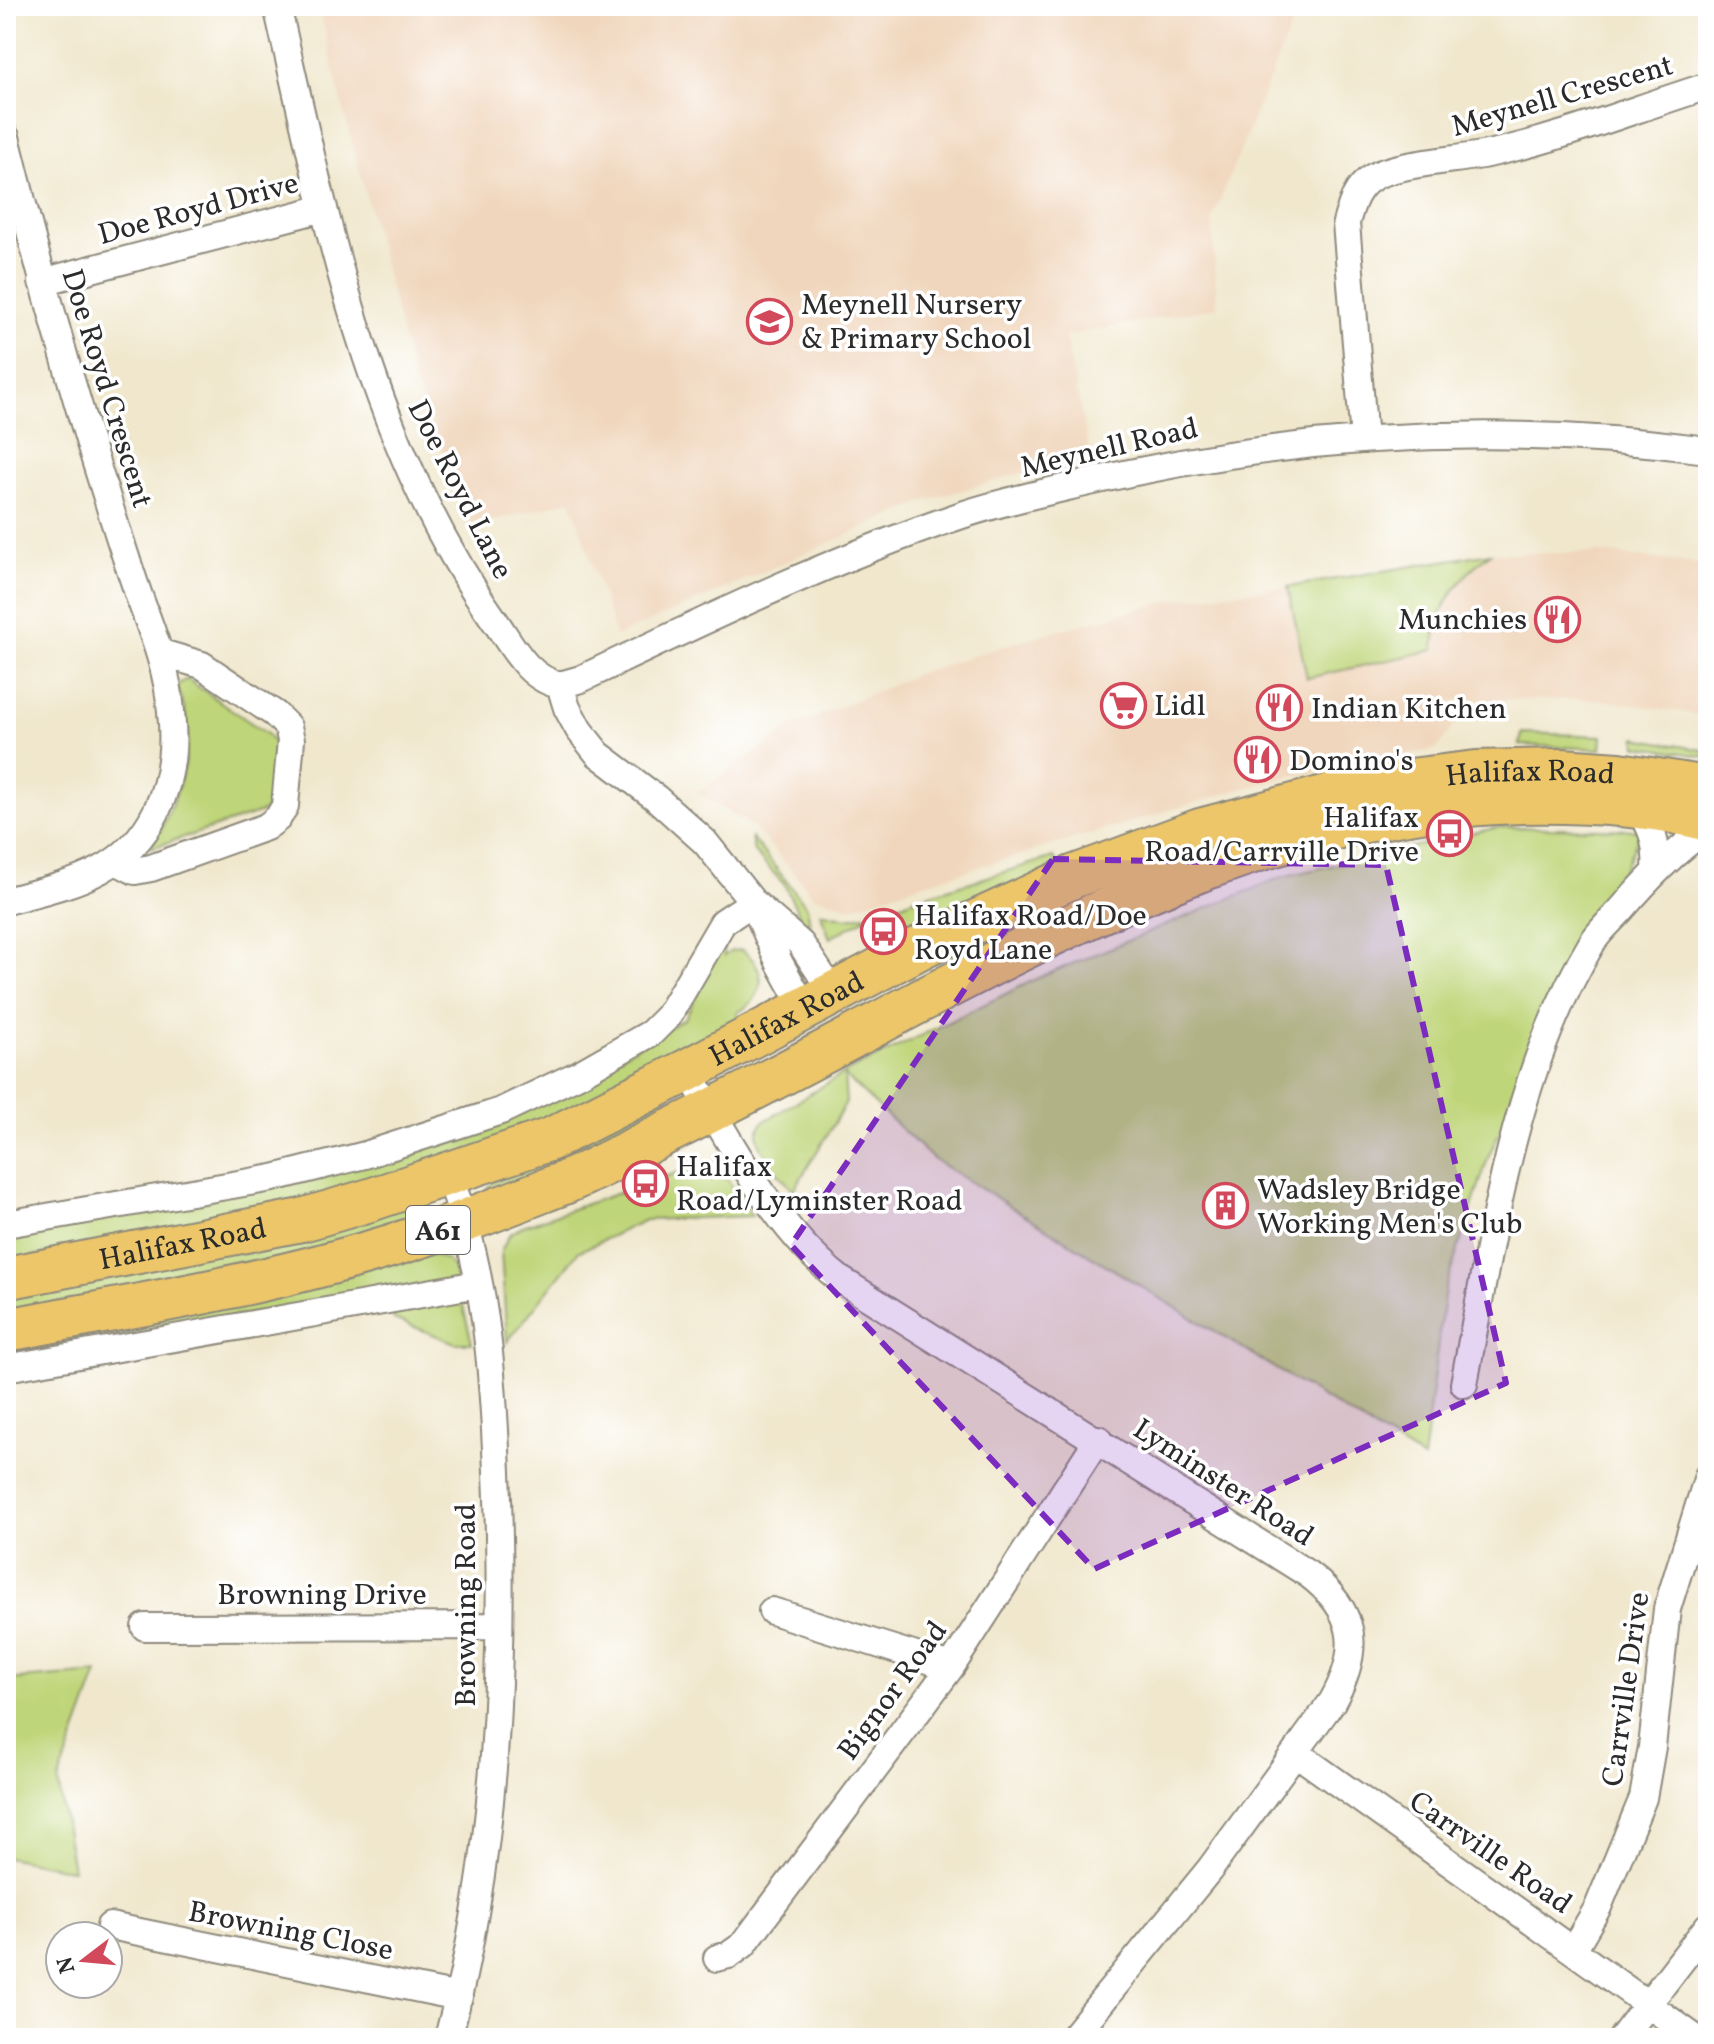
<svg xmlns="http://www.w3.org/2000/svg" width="1714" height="2044" font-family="Vollkorn,serif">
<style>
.built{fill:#f0d6bc}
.green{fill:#bfd579;stroke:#758052;stroke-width:2}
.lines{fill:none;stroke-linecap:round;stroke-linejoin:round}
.minor-casing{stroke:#8e897c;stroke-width:30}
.trunk-casing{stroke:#8e897c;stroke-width:46}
.minor{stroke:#fff;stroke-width:26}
.trunk{stroke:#ecc669;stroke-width:42}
.marked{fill:#7b2cbf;fill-opacity:0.2;stroke:#7b2cbf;stroke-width:6;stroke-dasharray:16 10;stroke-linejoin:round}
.labels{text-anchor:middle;stroke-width:7;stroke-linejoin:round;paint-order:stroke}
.shield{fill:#fff;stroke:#6b6b6b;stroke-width:2}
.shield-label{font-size:28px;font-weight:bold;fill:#2b2b2b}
.street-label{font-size:30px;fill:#2b2b2b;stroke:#fff}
.poi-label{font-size:30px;fill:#2b2b2b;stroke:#fff;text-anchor:start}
</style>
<rect width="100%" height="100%" fill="#fff"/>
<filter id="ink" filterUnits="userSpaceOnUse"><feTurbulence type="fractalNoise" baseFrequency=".0125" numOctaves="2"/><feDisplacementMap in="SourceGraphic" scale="16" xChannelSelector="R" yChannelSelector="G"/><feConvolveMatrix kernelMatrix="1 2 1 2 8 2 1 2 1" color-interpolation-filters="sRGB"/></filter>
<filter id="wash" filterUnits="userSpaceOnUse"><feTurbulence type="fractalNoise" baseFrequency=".006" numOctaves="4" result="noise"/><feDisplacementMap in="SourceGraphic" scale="32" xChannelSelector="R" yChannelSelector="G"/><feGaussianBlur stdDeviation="1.8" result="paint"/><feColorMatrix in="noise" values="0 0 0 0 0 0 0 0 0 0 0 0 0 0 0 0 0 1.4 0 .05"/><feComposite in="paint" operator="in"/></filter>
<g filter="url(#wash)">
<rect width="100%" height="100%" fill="#f0e7cc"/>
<path class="built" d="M 319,6 L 1299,6 L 1212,220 L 1217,307 L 1065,336 L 1090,453 L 925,501 L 616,636 L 571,500 L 473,526 L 414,381 L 339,92 Z
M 1490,553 L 1602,553 L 1708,565 L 1708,716 L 1596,699 L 1451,700 L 1454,725 L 1437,749 L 1292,776 L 1241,789 L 928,882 L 851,907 L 814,896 L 755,828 L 697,793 L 792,727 L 917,674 L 1026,639 L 1177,599 L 1288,587 L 1307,677 L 1434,628 L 1453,591 L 1467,572 Z"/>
<path class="green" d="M 1490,553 C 1459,578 1434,609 1434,650 L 1307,678 L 1288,587 Z
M 187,679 L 267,734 L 277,747 L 265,811 L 151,848 C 172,810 194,760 186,716 C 184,706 180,695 177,685 Z
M 1522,733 L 1602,736 L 1601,749 L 1520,745 Z
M 1636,738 L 1708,751 L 1708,757 L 1637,746 Z
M 1499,827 L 1642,830 L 1489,1155 L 1445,1289 L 1423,1459 L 933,1159 L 844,1075 L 846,1103 L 794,1190 C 783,1181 757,1149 758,1134 C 758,1131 761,1125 763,1122 L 843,1074 L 1038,978 L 1282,877 Z
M 751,837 L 807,907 L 813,942 L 784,884 L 754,852 Z
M 1054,857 L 1059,866 L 981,900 L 902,924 L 895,914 L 897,906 L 911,900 Z
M 820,912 L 848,918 L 865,915 L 866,918 L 830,938 Z
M 723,942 L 724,956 L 731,951 L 742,950 C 769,970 766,997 737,1013 L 742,1022 L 559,1118 L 432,1170 L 176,1230 L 6,1261 L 6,1229 L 253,1187 L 607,1064 L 685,1018 Z
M 669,1097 L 675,1100 L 679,1108 L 674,1117 L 488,1194 L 487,1189 L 492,1183 L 659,1099 Z
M 716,1162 L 752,1216 L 645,1220 L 578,1252 L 507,1342 L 501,1251 L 510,1234 L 523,1226 L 702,1164 Z
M 415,1204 L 430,1210 L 432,1217 L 311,1255 L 6,1313 L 6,1292 Z
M 431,1254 L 447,1260 L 454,1270 L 472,1343 L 455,1343 L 394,1319 L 386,1290 L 6,1357 L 6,1342 Z
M 98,1673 L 58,1782 L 73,1870 L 6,1857 L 6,1680 Z"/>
</g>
<g filter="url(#ink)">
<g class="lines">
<defs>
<path id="minor" d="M 277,6 C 326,219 367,442 497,624 C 514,649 529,679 560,685
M 6,137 C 36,259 69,379 107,498 C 117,531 128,564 139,596 C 153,634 168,671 171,712 C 175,747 171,781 156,812 C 125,875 68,884 6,901
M 42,282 L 324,208
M 1364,440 L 1346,223 C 1351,205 1356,187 1373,177 C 1396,163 1462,160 1492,153 C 1566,137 1637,108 1708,86
M 560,685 L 581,679 C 705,620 829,560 959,516 C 997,503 1037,494 1076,485 C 1283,435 1497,422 1708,450
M 560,685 L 567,708 L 579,730 L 598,754 L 656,798 L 705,842 L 753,902 L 801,944 L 834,994
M 1639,807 C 1652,829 1658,844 1656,869
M 118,862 L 135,871 L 151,868 L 266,827 L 278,818 L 285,806 L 291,740 L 288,727 L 275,714 L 202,665 L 161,653
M 756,909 L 779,962 L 805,1009
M 688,1070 C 727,1139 778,1232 841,1280 L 1308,1574 C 1357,1611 1362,1649 1332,1702 L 1210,1869 L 1072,2038
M 448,1174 C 486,1268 493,1373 497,1472 C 505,1662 497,1854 448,2038
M 6,1224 L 273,1178 L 365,1155 L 501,1111 L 579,1074 L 651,1033 L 668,1016 L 723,922 L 753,902
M 6,1368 L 478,1284
M 1464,1384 C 1492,1236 1513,1074 1592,943 C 1599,931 1611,921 1620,911 C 1647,880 1674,851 1708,828
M 772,1611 L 951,1667
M 145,1627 L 499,1626
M 1296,1753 L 1695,2038
M 110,1926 L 459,1997
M 1573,1950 L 1598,1907 L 1643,1798 L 1652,1747 L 1667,1609 L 1708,1476
M 717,1958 L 729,1955 L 743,1945 L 951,1667 L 1098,1439
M 1622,2038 L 1708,1926"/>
<g id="trunk">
<path id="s1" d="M 6,1278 L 302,1220 L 370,1200 L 551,1139 L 688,1070 L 929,943 L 1075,876 L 1200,830 L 1369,785 L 1476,772 L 1561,770 L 1619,774 L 1708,788"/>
<path d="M 6,1330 C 133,1306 263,1285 387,1247 C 448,1229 507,1205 566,1182 C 602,1167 637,1147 672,1130 C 953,994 1240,792 1564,802 C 1612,803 1661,807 1708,820"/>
</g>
</defs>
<use href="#minor" class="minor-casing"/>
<use href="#trunk" class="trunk-casing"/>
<use href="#minor" class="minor"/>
<use href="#trunk" class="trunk"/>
</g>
</g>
<path class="marked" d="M 1053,859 L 1386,865 L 1506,1383 L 1094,1569 L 791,1245 Z"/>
<defs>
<symbol id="school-ring" viewBox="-11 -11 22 22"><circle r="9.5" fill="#fff" stroke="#d1495b" stroke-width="1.5"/><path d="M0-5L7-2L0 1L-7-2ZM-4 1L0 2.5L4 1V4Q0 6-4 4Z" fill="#d1495b"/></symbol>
<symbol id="restaurant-ring" viewBox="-11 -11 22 22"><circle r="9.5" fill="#fff" stroke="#d1495b" stroke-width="1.5"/><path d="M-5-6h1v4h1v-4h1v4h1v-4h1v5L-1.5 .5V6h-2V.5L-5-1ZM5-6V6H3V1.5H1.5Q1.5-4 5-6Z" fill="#d1495b"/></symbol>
<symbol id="supermarket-ring" viewBox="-11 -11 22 22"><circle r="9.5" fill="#fff" stroke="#d1495b" stroke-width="1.5"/><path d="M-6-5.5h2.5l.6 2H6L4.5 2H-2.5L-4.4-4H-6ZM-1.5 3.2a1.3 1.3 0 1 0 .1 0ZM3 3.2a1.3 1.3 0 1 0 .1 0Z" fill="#d1495b"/></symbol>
<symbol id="bus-ring" viewBox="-11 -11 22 22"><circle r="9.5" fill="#fff" stroke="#d1495b" stroke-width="1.5"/><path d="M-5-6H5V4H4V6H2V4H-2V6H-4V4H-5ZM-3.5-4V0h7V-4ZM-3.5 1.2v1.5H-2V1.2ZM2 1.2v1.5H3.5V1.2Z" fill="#d1495b"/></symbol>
<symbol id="building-ring" viewBox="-11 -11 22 22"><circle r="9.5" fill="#fff" stroke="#d1495b" stroke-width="1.5"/><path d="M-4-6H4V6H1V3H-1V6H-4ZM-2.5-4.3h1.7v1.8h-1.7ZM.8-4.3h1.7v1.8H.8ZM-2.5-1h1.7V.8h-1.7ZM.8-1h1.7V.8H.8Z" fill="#d1495b"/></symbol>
</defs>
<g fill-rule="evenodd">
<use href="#school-ring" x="744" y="296" width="51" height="51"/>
<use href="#restaurant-ring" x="1532" y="594" width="51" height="51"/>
<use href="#supermarket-ring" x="1098" y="680" width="51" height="51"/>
<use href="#restaurant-ring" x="1254" y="682" width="51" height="51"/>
<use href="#restaurant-ring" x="1232" y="734" width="51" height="51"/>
<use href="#bus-ring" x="1424" y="808" width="51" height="51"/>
<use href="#bus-ring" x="858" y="906" width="51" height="51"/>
<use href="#bus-ring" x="620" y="1158" width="51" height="51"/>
<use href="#building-ring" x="1200" y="1180" width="51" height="51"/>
</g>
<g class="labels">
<rect class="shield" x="406" y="1206" width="64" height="48" rx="6"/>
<g class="shield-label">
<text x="438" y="1240">A61</text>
</g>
<g class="street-label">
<text transform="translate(1562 95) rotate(-16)" y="10">Meynell Crescent</text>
<text transform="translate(198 208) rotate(-15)" y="10">Doe Royd Drive</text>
<text transform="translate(108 388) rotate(73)" y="10">Doe Royd Crescent</text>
<text transform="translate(1109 447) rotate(-13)" y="10">Meynell Road</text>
<text transform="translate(461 489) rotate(63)" y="10">Doe Royd Lane</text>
<text dy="10" stroke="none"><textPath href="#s1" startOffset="1620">Halifax Road</textPath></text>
<text dy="10" stroke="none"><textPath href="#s1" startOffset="828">Halifax Road</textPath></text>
<text dy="10" stroke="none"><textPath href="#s1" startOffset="180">Halifax Road</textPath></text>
<text transform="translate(1224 1482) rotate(33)" y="10">Lyminster Road</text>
<text x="322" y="1604">Browning Drive</text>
<text transform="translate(465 1605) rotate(-90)" y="10">Browning Road</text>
<text transform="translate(1625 1689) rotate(-82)" y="10">Carrville Drive</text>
<text transform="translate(892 1690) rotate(-54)" y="10">Bignor Road</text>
<text transform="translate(1491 1852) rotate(35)" y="10">Carrville Road</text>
<text transform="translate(291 1930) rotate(11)" y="10">Browning Close</text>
</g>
<g class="poi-label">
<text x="801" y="314">Meynell Nursery<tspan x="801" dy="34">&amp; Primary School</tspan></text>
<text x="1527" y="629" text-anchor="end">Munchies</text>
<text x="1154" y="715">Lidl</text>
<text x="1311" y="718">Indian Kitchen</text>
<text x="1289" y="770">Domino's</text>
<text x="1419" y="827" text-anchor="end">Halifax<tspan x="1419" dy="34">Road/Carrville Drive</tspan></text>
<text x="914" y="925">Halifax Road/Doe<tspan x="914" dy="34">Royd Lane</tspan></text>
<text x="676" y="1176">Halifax<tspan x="676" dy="34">Road/Lyminster Road</tspan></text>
<text x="1257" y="1199">Wadsley Bridge<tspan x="1257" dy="34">Working Men's Club</tspan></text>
</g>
</g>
<rect width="1714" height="2044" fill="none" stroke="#fff" stroke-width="32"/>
<g transform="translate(84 1960) rotate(254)"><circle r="38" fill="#ffffff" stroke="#aaaaaa" stroke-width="2"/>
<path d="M0-6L14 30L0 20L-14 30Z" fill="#d1495b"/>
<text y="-12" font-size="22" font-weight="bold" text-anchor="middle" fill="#2b2b2b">N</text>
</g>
</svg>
